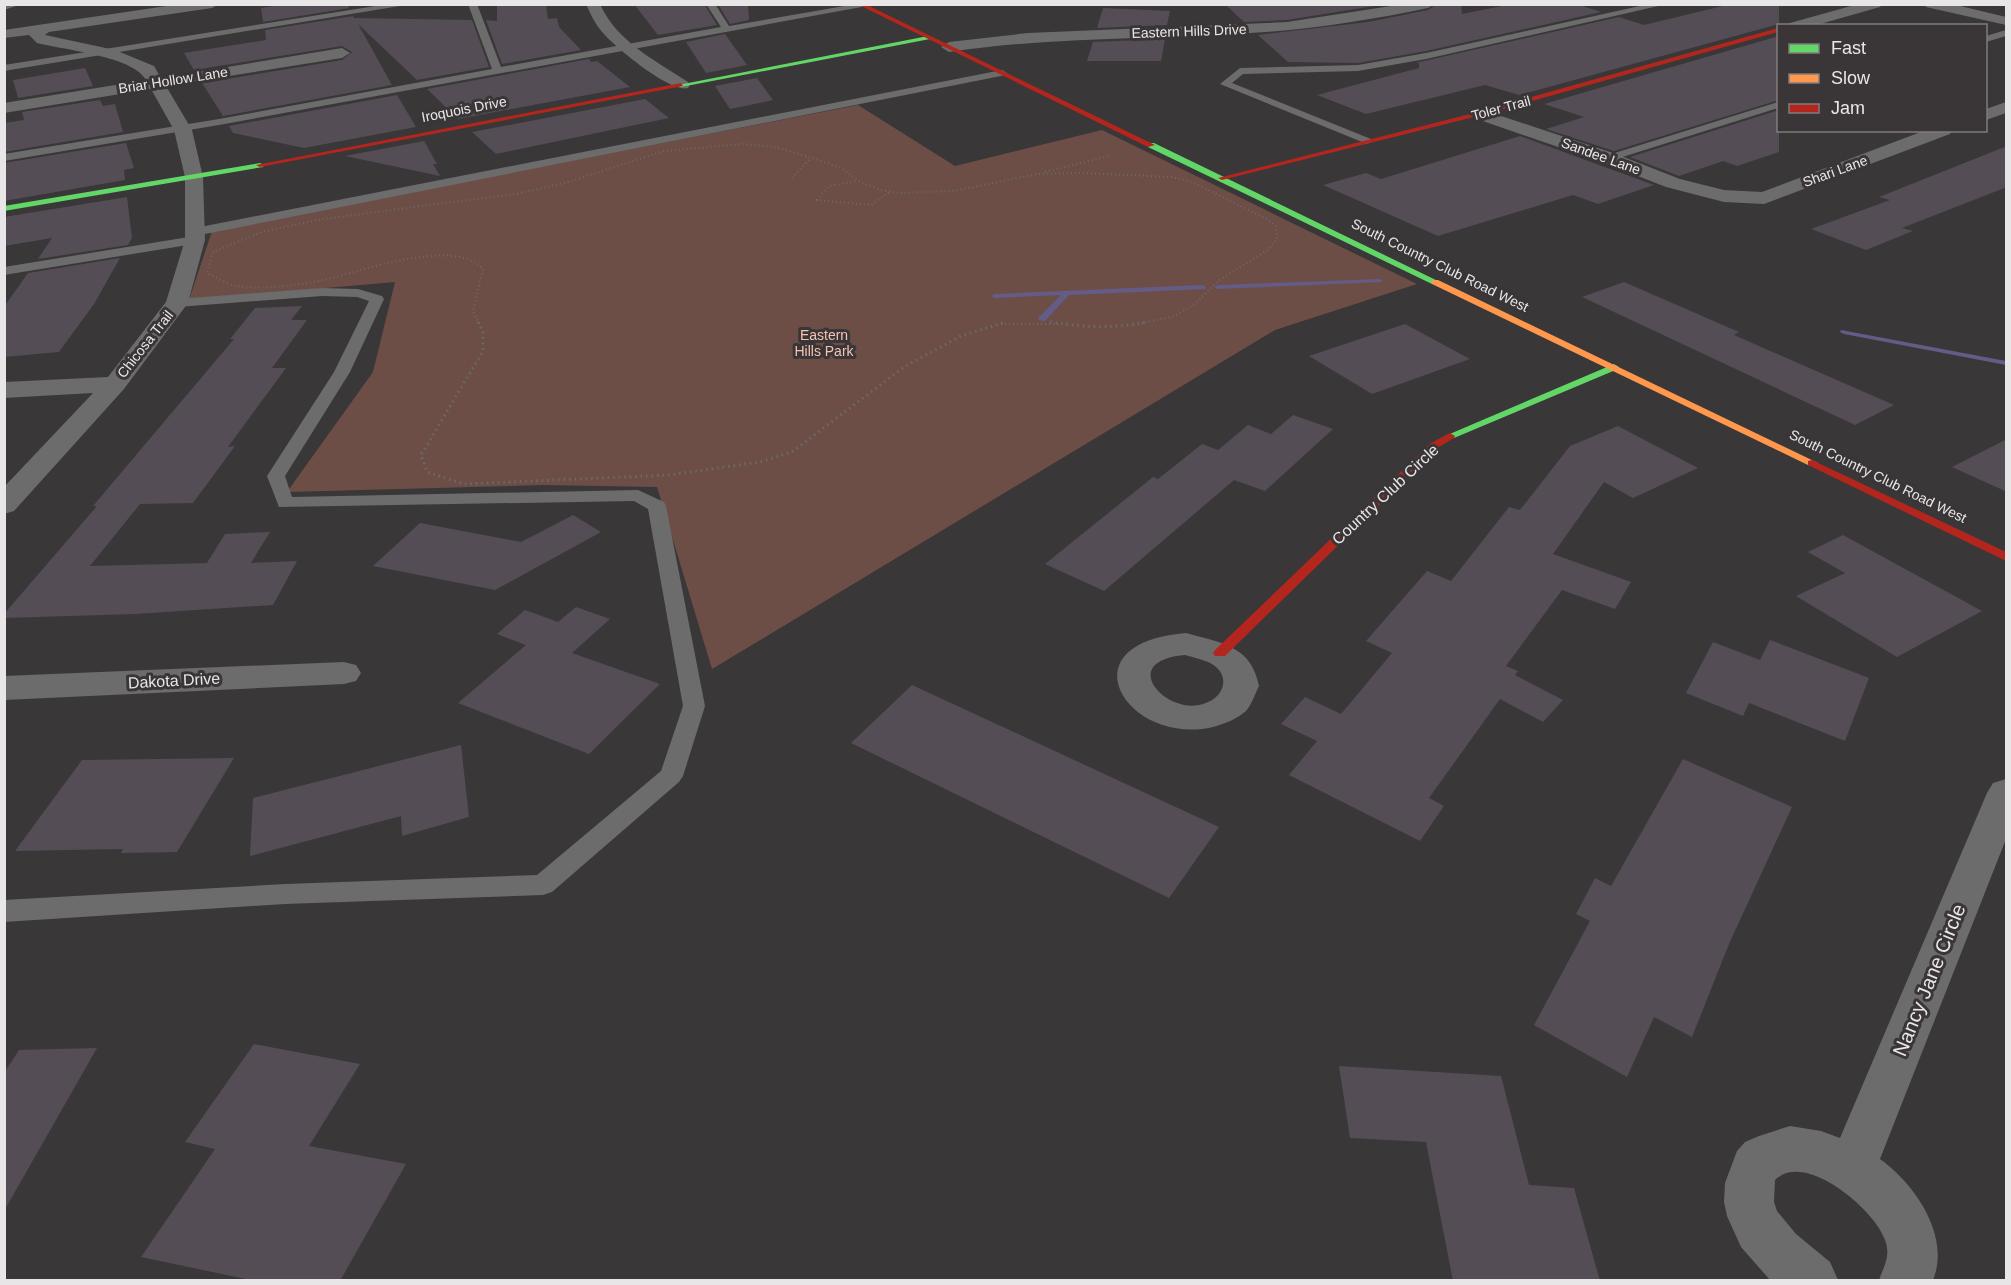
<svg xmlns="http://www.w3.org/2000/svg" width="2011" height="1285" font-family="Helvetica,sans-serif">
<style>
.green{fill:#6d4e46}
.lines{fill:none;stroke-linecap:round;stroke-linejoin:round}
.stream{fill:#645b87;fill-rule:evenodd}
.building{fill:#544d55}
.path-far1{stroke:#6b6a6a;stroke-width:2;stroke-dasharray:1 3;stroke-linecap:butt}
.path{stroke:#6b6a6a;stroke-width:3;stroke-dasharray:1.5 4;stroke-linecap:butt}
.lane{fill:#6c6c6c;fill-rule:evenodd}
.street{fill:#6c6c6c;fill-rule:evenodd}
.fast{fill:#63d668;fill-rule:evenodd}
.slow{fill:#ff974d;fill-rule:evenodd}
.jam{fill:#b3261e;fill-rule:evenodd}
.labels{text-anchor:middle;stroke-width:6;stroke-linejoin:round;paint-order:stroke}
.far-street-label{font-size:14px;fill:#e9e6e8;stroke:#3a3638}
.far-park-label{font-size:14px;fill:#f6c2b4;stroke:#3a3638}
.street-label{font-size:16px;fill:#e9e6e8;stroke:#3a3638}
.near-street-label{font-size:20px;fill:#e9e6e8;stroke:#3a3638}
</style>
<rect width="100%" height="100%" fill="#393738"/>
<path class="green" d="M 858,105 L 955,166 L 1102,130 L 1417,284 L 1275,330 L 712,669 L 657,487 L 543,485 L 287,492 L 373,372 L 395,282 L 189,300 L 212,231 Z"/>
<g class="lines">
<path class="stream" d="M 1380,279 L 1382,280 L 1382,282 L 1218,289 L 1214,287 L 1218,285 Z
M 1202,285 L 1206,287 L 1205,289 L 1069,295 L 1045,321 L 1042,321 L 1038,319 L 1039,317 L 1061,295 L 995,298 L 991,296 L 995,294 Z
M 1841,330 L 2006,361 L 2006,365 L 1844,334 L 1840,332 Z"/>
</g>
<path class="building" d="M 286,4 L 347,4 L 349,8 L 263,22 L 261,8 Z
M 497,4 L 546,4 L 548,19 L 557,18 L 559,27 L 581,50 L 502,64 L 486,20 L 497,21 Z
M 634,4 L 704,4 L 717,25 L 658,35 Z
M 718,4 L 748,4 L 749,20 L 730,24 Z
M 1225,4 L 1386,4 L 1287,20 L 1244,22 Z
M 1437,4 L 1461,4 L 1462,14 L 1512,4 L 1576,4 L 1601,12 L 1426,51 L 1358,63 L 1288,62 L 1258,35 L 1368,22 L 1428,10 Z
M 1731,4 L 1779,4 L 1779,24 L 1519,95 L 1485,85 L 1366,114 L 1317,95 L 1419,68 L 1419,63 L 1415,63 L 1619,17 L 1644,25 Z
M 1103,8 L 1170,11 L 1167,25 L 1097,28 Z
M 353,16 L 354,18 L 472,20 L 489,67 L 417,80 L 358,24 L 392,85 L 223,116 L 202,83 L 342,60 L 352,52 L 342,46 L 194,70 L 184,53 L 266,40 L 265,30 Z
M 725,34 L 747,65 L 706,73 L 686,42 Z
M 1779,36 L 1779,100 L 1614,151 L 1546,129 L 1584,117 L 1544,104 Z
M 1165,39 L 1161,61 L 1087,61 L 1093,42 Z
M 589,59 L 591,62 L 597,61 L 630,87 L 458,119 L 427,89 Z
M 85,68 L 93,86 L 18,98 L 13,80 Z
M 757,78 L 773,100 L 730,109 L 715,86 Z
M 397,95 L 416,127 L 304,148 L 233,133 L 229,126 Z
M 645,99 L 669,118 L 496,154 L 472,132 Z
M 100,100 L 103,106 L 115,104 L 123,132 L 4,152 L 4,123 L 24,120 L 22,112 Z
M 1779,110 L 1779,152 L 1737,166 L 1723,161 L 1679,176 L 1630,157 Z
M 1520,136 L 1654,185 L 1598,204 L 1573,195 L 1438,236 L 1323,185 L 1366,173 L 1381,179 Z
M 424,141 L 437,164 L 433,164 L 440,176 L 345,156 Z
M 126,143 L 134,168 L 124,170 L 125,180 L 4,201 L 4,163 Z
M 2007,146 L 2007,187 L 1902,228 L 1913,231 L 1866,250 L 1811,229 L 1890,200 L 1879,197 Z
M 127,197 L 132,238 L 128,245 L 38,259 L 52,238 L 4,246 L 4,217 Z
M 120,258 L 94,304 L 59,352 L 4,357 L 4,307 L 28,273 Z
M 1624,282 L 1739,332 L 1734,335 L 1894,405 L 1855,425 L 1582,297 Z
M 302,306 L 291,320 L 307,320 L 272,368 L 286,368 L 228,447 L 235,446 L 193,503 L 140,504 L 90,566 L 207,563 L 225,534 L 270,532 L 251,563 L 297,561 L 273,605 L 135,614 L 4,618 L 4,614 L 97,506 L 93,506 L 234,339 L 230,339 L 255,308 Z
M 1405,324 L 1470,359 L 1372,394 L 1309,356 Z
M 1293,415 L 1333,429 L 1265,491 L 1234,480 L 1104,591 L 1045,564 L 1153,477 L 1158,479 L 1202,444 L 1218,450 L 1248,425 L 1271,434 Z
M 1618,426 L 1698,468 L 1633,498 L 1604,482 L 1553,554 L 1631,582 L 1615,609 L 1562,590 L 1506,666 L 1518,671 L 1515,675 L 1563,700 L 1543,722 L 1500,699 L 1429,798 L 1444,806 L 1420,841 L 1289,775 L 1317,741 L 1281,724 L 1305,697 L 1341,714 L 1392,653 L 1366,641 L 1427,571 L 1451,581 L 1509,507 L 1520,510 L 1570,446 Z
M 2007,439 L 2007,492 L 1952,467 Z
M 573,515 L 601,532 L 495,590 L 373,566 L 420,523 L 521,542 Z
M 1843,535 L 1982,611 L 1897,657 L 1796,596 L 1845,573 L 1808,552 Z
M 576,607 L 610,619 L 572,653 L 660,684 L 589,754 L 458,703 L 526,645 L 497,634 L 525,610 L 558,622 Z
M 1770,640 L 1869,678 L 1845,741 L 1749,703 L 1743,716 L 1686,693 L 1713,642 L 1760,660 Z
M 912,685 L 1219,827 L 1169,898 L 851,743 Z
M 461,745 L 469,817 L 402,836 L 401,816 L 250,856 L 253,798 Z
M 234,758 L 177,852 L 121,853 L 123,849 L 15,851 L 82,760 Z
M 1683,759 L 1792,807 L 1729,944 L 1692,1037 L 1654,1017 L 1627,1077 L 1534,1025 L 1590,921 L 1576,914 L 1595,878 L 1611,886 Z
M 254,1044 L 360,1064 L 309,1146 L 406,1164 L 340,1281 L 255,1281 L 141,1257 L 215,1149 L 185,1142 Z
M 97,1048 L 4,1211 L 4,1073 L 19,1050 Z
M 1339,1066 L 1501,1076 L 1529,1185 L 1574,1188 L 1600,1281 L 1453,1281 L 1426,1142 L 1350,1138 Z"/>
<g class="lines">
<path class="path-far1" d="M 1045,172 L 1109,156
M 792,178 L 811,158
M 816,200 L 871,205 L 889,192
M 817,200 L 829,186 L 857,181
M 479,324 L 473,311 L 483,269 C 454,236 357,273 319,281 C 293,286 263,290 236,286 C 227,284 216,277 207,273 L 213,252 L 262,232 L 323,219 L 515,194 L 565,183 L 664,151 L 743,144 L 776,147 L 815,159 L 841,168 L 862,183 L 881,190 L 899,193 L 953,191 L 1038,174 L 1081,173 L 1171,177 L 1192,182 L 1265,218 L 1276,226 L 1277,239 L 1269,249 L 1218,281 L 1195,304 L 1174,316 L 1139,324
M 1001,324 L 1061,324"/>
<path class="path" d="M 478,322 L 483,332 L 483,351 L 421,455 L 427,472 L 464,484 L 669,475 L 760,462 L 792,452 L 904,367 L 961,336 L 1006,322
M 1050,322 C 1082,327 1114,329 1146,322"/>
<path class="lane" d="M 4,4 L 22,4 L 4,10 Z
M 388,4 L 412,4 L 4,71 L 4,65 Z
M 468,4 L 477,4 L 501,67 L 721,27 L 706,4 L 715,4 L 729,26 L 856,4 L 867,6 L 219,125 L 4,161 L 4,154 L 219,119 L 492,69 Z
M 1649,4 L 1667,4 L 1426,59 L 1358,71 L 1243,74 L 1232,83 L 1371,139 L 1373,141 L 1367,144 L 1220,84 L 1240,68 L 1358,65 L 1426,53 Z
M 2006,30 L 2006,36 L 1986,42 L 1986,36 Z
M 1002,70 L 1007,73 L 1006,75 L 195,236 L 188,232 L 195,228 Z
M 1778,102 L 1778,108 L 1613,160 L 1605,160 L 1603,158 L 1605,156 Z
M 195,236 L 202,240 L 200,243 L 4,275 L 4,267 Z
M 322,288 L 358,289 L 382,296 L 384,299 L 350,372 L 285,476 L 292,497 L 638,490 L 664,502 L 666,506 L 705,706 L 683,776 L 679,782 L 552,892 L 543,895 L 285,904 L 4,922 L 4,900 L 285,884 L 537,875 L 661,771 L 683,706 L 648,509 L 634,501 L 279,507 L 267,476 L 334,372 L 369,301 L 357,297 L 322,296 L 177,307 L 170,303 L 177,299 Z"/>
<path class="street" d="M 180,4 L 219,4 L 212,8 L 49,32 L 45,35 L 115,50 L 154,66 L 161,78 L 342,48 L 350,53 L 342,58 L 166,86 L 192,130 L 203,177 L 205,240 L 188,303 L 124,389 L 14,511 L 4,514 L 4,487 L 93,393 L 4,398 L 4,382 L 108,377 L 166,302 L 185,240 L 185,177 L 174,130 L 151,89 L 4,113 L 4,103 L 146,80 C 133,56 64,50 37,43 L 29,35 L 4,38 L 4,30 Z
M 586,4 L 600,4 C 617,42 655,60 688,82 L 690,85 L 688,88 C 670,93 615,47 603,33 C 595,24 591,15 586,4 Z
M 1404,4 L 1435,4 L 1428,8 C 1375,19 1321,28 1266,32 C 1160,40 1054,36 949,52 L 941,47 L 949,42 L 1028,33 L 1287,22 Z
M 1858,4 L 1882,4 L 1880,7 L 1813,26 L 1788,26 L 1790,23 Z
M 1924,4 L 1952,4 L 2006,17 L 2006,25 L 1926,7 Z
M 2006,102 L 2006,113 L 1986,120 L 1986,109 Z
M 1480,109 L 1616,154 L 1680,179 L 1724,190 L 1762,192 L 1926,130 L 1952,130 L 1950,134 L 1764,204 L 1724,202 L 1666,187 L 1602,162 L 1474,118 L 1471,114 L 1474,110 Z
M 1186,633 C 1221,643 1251,645 1259,686 C 1255,694 1252,704 1246,711 C 1237,719 1224,724 1213,727 C 1127,747 1062,643 1186,633 ZM 1185,655 C 1192,657 1201,659 1208,662 C 1231,672 1227,697 1203,704 C 1166,716 1116,661 1185,655 Z
M 344,662 L 356,665 L 361,673 L 356,681 L 344,684 L 4,700 L 4,676 Z
M 2006,779 L 2006,839 L 1880,1159 C 1915,1184 1951,1236 1933,1280 L 1879,1280 C 1884,1266 1891,1256 1885,1240 C 1875,1210 1805,1150 1775,1180 L 1774,1202 L 1777,1211 L 1796,1234 L 1830,1262 L 1838,1280 L 1770,1280 L 1741,1247 L 1727,1216 L 1724,1202 L 1725,1183 L 1737,1151 L 1745,1142 L 1759,1136 L 1790,1126 L 1821,1131 L 1840,1138 L 1987,793 L 1993,783 Z"/>
<path class="fast" d="M 928,36 L 930,39 L 681,87 L 678,85 Z
M 1148,143 L 1154,143 L 1440,282 L 1432,284 L 1148,147 Z
M 260,163 L 264,165 L 263,167 L 4,211 L 4,206 Z
M 1614,364 L 1619,367 L 1618,369 L 1454,438 L 1446,438 L 1445,436 Z"/>
<path class="slow" d="M 1432,280 L 1438,280 L 1818,463 L 1812,466 L 1808,465 L 1432,284 Z"/>
<path class="jam" d="M 857,4 L 865,4 L 1155,145 L 1148,147 Z
M 1778,28 L 1778,32 L 1482,115 L 1222,180 L 1218,178 L 1478,112 Z
M 681,83 L 683,86 L 260,167 L 256,165 Z
M 1450,433 L 1455,436 L 1454,438 L 1439,447 L 1225,656 L 1215,656 L 1213,653 L 1215,650 L 1431,443 Z
M 1812,460 L 2006,552 L 2006,561 L 1808,465 L 1808,461 Z"/>
</g>
<g class="labels">
<g class="far-street-label">
<text transform="translate(1189 31) rotate(-2)" y="5">Eastern Hills Drive</text>
<text transform="translate(173 80) rotate(-9)" y="5">Briar Hollow Lane</text>
<text transform="translate(1501 108) rotate(-15)" y="5">Toler Trail</text>
<text transform="translate(464 109) rotate(-11)" y="5">Iroquois Drive</text>
<text transform="translate(1601 156) rotate(20)" y="5">Sandee Lane</text>
<text transform="translate(1835 171) rotate(-20)" y="5">Shari Lane</text>
<text transform="translate(1440 265) rotate(26)" y="5">South Country Club Road West</text>
<text transform="translate(145 344) rotate(-52)" y="5">Chicosa Trail</text>
<text transform="translate(1878 476) rotate(26)" y="5">South Country Club Road West</text>
</g>
<g class="far-park-label">
<text x="824" y="340">Eastern<tspan x="824" dy="16">Hills Park</tspan></text>
</g>
<g class="street-label">
<text transform="translate(1385 494) rotate(-43)" y="6">Country Club Circle</text>
<text transform="translate(174 680) rotate(-3)" y="6">Dakota Drive</text>
</g>
<g class="near-street-label">
<text transform="translate(1929 980) rotate(-68)" y="7">Nancy Jane Circle</text>
</g>
</g>
<rect width="2011" height="1285" fill="none" stroke="#e9e6e8" stroke-width="12"/>
<rect x="1777" y="24" width="210" height="108" fill="#3a3638" stroke="#807c7e" stroke-width="1.5"/>
<rect x="1789" y="44" width="30" height="9" fill="#63d668" stroke="#807c7e" stroke-width="1.5"/>
<text x="1831" y="54" font-size="18" fill="#e9e6e8">Fast</text>
<rect x="1789" y="74" width="30" height="9" fill="#ff974d" stroke="#807c7e" stroke-width="1.5"/>
<text x="1831" y="84" font-size="18" fill="#e9e6e8">Slow</text>
<rect x="1789" y="104" width="30" height="9" fill="#b3261e" stroke="#807c7e" stroke-width="1.5"/>
<text x="1831" y="114" font-size="18" fill="#e9e6e8">Jam</text>
</svg>
